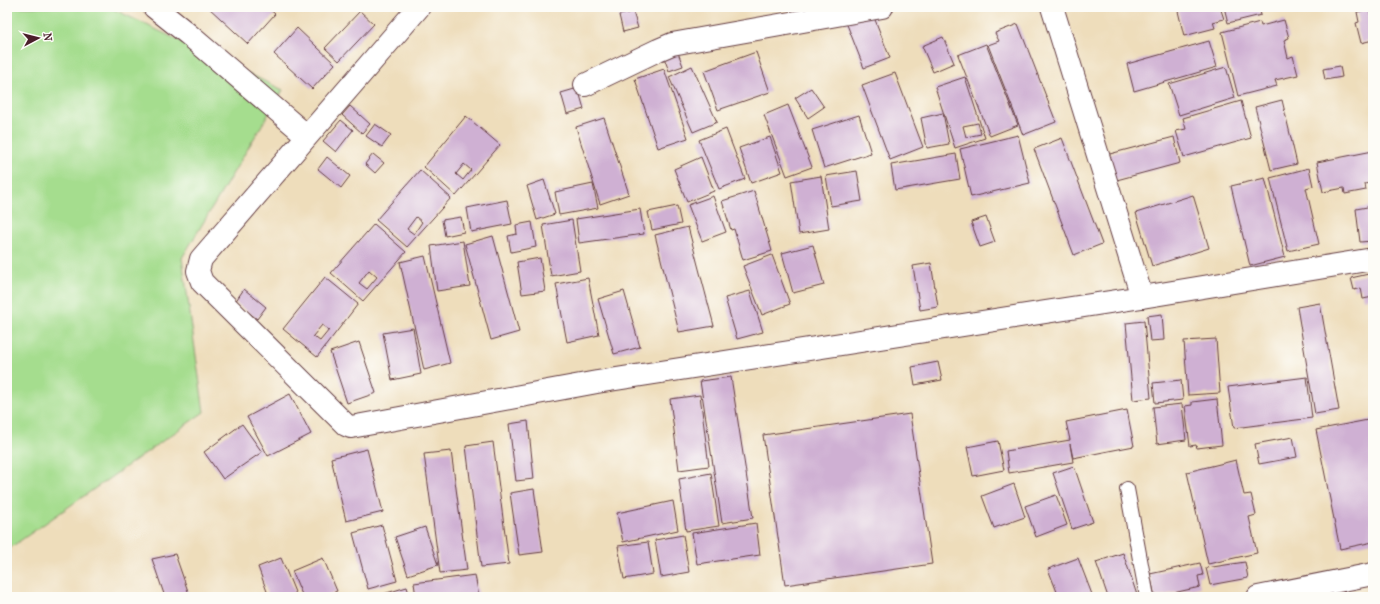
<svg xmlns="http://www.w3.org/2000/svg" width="1380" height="604" font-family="'IM FELL French Canon',serif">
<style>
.green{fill:#a5dd8e;stroke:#787e5c}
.building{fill:#cfb0d3;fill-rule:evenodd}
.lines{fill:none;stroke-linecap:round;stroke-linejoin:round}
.lane-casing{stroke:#633c41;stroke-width:16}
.street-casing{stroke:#633c41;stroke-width:24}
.lane{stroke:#fff;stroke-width:14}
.street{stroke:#fff;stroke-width:22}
</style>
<rect width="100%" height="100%" fill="#fdfcf7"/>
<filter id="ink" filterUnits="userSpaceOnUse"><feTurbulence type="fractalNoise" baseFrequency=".025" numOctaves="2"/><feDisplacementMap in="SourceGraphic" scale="8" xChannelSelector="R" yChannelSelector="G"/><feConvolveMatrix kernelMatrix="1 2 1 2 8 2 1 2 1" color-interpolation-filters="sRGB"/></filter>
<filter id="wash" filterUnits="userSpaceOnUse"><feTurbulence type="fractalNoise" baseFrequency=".012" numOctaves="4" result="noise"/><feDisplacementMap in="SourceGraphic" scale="16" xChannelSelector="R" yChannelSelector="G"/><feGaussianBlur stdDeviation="0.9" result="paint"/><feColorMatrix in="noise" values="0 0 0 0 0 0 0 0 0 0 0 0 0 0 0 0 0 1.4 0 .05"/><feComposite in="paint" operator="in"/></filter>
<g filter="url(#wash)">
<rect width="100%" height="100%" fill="#edb"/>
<path class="green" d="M 7,7 L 109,7 L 283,90 L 182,258 L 204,412 L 7,550 Z"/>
<g id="blocks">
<path class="building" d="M 208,7 L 267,7 L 275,14 L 248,44 Z
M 1177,7 L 1220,7 L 1224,19 L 1213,22 L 1215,28 L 1184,36 Z
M 1224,7 L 1259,7 L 1261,15 L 1228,23 Z
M 1369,9 L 1373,24 L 1373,40 L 1361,43 L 1356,23 L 1359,22 L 1357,12 Z
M 360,11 L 374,24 L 339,61 L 325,48 Z
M 633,12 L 638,28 L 623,32 L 619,15 Z
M 872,12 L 890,58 L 864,68 L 846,22 Z
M 1284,20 L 1289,38 L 1284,40 L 1288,58 L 1293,56 L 1298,75 L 1275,80 L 1277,86 L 1238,96 L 1222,32 L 1260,22 L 1261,26 Z
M 1018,24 L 1056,122 L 1023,135 L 988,45 L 999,41 L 995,33 Z
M 297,28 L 335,64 L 312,89 L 274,54 Z
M 943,37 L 954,63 L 933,72 L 922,46 Z
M 1209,41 L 1217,67 L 1134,91 L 1127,64 Z
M 986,44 L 1018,125 L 990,136 L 958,55 Z
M 677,50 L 683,66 L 669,71 L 663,55 Z
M 756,52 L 770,92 L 718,110 L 704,71 Z
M 692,66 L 717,122 L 693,132 L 669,77 Z
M 1340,66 L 1342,77 L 1325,80 L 1323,69 Z
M 1226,67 L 1235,98 L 1179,115 L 1169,84 Z
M 664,69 L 688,138 L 658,148 L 635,79 Z
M 895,73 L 923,147 L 890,160 L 862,85 Z
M 965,77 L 985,138 L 955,148 L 935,87 ZM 978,123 L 981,134 L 966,137 L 963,126 Z
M 578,88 L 584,109 L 567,114 L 561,93 Z
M 811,88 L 824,107 L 808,118 L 795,98 Z
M 1282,100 L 1297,164 L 1271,170 L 1255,107 Z
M 1241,101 L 1251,138 L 1184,157 L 1176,131 L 1186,129 L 1183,118 Z
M 788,105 L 812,167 L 787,176 L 764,115 Z
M 350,106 L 370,124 L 362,133 L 342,115 Z
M 943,113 L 949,144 L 927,148 L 921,118 Z
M 859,115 L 871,153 L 824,168 L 812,130 Z
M 466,116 L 500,145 L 456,196 L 424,167 ZM 464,164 L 471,170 L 463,180 L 456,174 Z
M 604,118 L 629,194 L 600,204 L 576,127 Z
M 341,120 L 353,130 L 336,152 L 323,141 Z
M 375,124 L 391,135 L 382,147 L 366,136 Z
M 726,129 L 745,179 L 719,189 L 699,140 Z
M 1018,135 L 1030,183 L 971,197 L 960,149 Z
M 770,137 L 782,172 L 751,183 L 739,148 Z
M 1174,137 L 1180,163 L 1113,181 L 1106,155 Z
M 1062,138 L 1102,244 L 1074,255 L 1034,149 Z
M 1373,151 L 1373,182 L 1365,184 L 1366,190 L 1345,194 L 1344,188 L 1323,192 L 1317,162 Z
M 373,154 L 384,163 L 375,173 L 365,164 Z
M 956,154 L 960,179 L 895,190 L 891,165 Z
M 327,157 L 350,176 L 341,188 L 318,169 Z
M 701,157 L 714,191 L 687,202 L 674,169 Z
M 1309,168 L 1313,186 L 1306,188 L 1319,244 L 1288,251 L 1270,178 Z
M 420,170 L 451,198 L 407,247 L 376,220 ZM 416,217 L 422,222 L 414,234 L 407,229 Z
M 857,171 L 862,201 L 831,206 L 826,176 Z
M 821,176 L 829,229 L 799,234 L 791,181 Z
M 1265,178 L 1285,257 L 1250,266 L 1231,186 Z
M 544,180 L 555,214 L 537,220 L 527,186 Z
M 593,184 L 598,208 L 559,215 L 555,192 Z
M 754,191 L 772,251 L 743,260 L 734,229 L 731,230 L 722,201 Z
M 1193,195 L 1209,248 L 1152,266 L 1136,213 Z
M 713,196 L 726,232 L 702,241 L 688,205 Z
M 507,200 L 512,224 L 471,232 L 467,208 Z
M 677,206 L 681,224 L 652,230 L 648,212 Z
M 1373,206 L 1373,241 L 1360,242 L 1356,209 Z
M 640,209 L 644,234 L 579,243 L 576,219 Z
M 461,217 L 464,232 L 445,236 L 442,220 Z
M 986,217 L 995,242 L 980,247 L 971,222 Z
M 572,220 L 580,271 L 551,276 L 543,225 Z
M 532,222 L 536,247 L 511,252 L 508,236 L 517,234 L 516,225 Z
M 374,224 L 406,252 L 363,301 L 331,273 ZM 369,270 L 377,277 L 367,289 L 359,283 Z
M 688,227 L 714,326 L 679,332 L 655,235 Z
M 493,236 L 519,332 L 491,340 L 465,244 Z
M 463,241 L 470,286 L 437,291 L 431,246 Z
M 813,245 L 824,285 L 793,293 L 782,253 Z
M 772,255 L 790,304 L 762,315 L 743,266 Z
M 425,256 L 450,363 L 424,370 L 400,262 Z
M 540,258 L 545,291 L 522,294 L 517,262 Z
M 931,263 L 938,307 L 920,310 L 913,266 Z
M 1373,273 L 1373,297 L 1363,299 L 1361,288 L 1354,290 L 1351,278 Z
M 325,277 L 358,304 L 317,357 L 283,329 ZM 322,325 L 329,330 L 320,341 L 313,336 Z
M 588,278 L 599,335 L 567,342 L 556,284 Z
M 244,289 L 266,307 L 257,319 L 235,302 Z
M 624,291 L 640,347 L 614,354 L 598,299 Z
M 750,291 L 763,332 L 737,339 L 725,298 Z
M 1320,303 L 1339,410 L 1315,414 L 1297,307 Z
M 1162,314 L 1164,340 L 1150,341 L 1147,316 Z
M 1144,321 L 1151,398 L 1133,400 L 1126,323 Z
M 413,328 L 421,374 L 392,380 L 383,333 Z
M 1216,339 L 1220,393 L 1188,395 L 1184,341 Z
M 359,342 L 376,393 L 347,403 L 330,352 Z
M 938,362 L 942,380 L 915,385 L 912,367 Z
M 731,377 L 753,518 L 722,523 L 700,381 Z
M 1307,377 L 1312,418 L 1234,428 L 1228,387 Z
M 1181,380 L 1183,400 L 1155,403 L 1153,383 Z
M 290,394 L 311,434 L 268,456 L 247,417 Z
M 700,395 L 709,466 L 679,470 L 670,399 Z
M 1217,399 L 1222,445 L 1197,448 L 1196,445 L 1190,446 L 1185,406 L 1192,405 L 1192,402 Z
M 1182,404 L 1186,440 L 1157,444 L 1153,407 Z
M 1127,410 L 1134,446 L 1073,458 L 1070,444 L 1073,462 L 1009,473 L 1006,451 L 1070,440 L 1066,422 Z
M 910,414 L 932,564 L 785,585 L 763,435 Z
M 1373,419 L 1373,542 L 1340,549 L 1316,430 Z
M 528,421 L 534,479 L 516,481 L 509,424 Z
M 242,424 L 262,452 L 223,479 L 204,452 Z
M 1293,437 L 1297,457 L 1259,464 L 1255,444 Z
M 998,441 L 1004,470 L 973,476 L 967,447 Z
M 493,442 L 509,564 L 481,567 L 466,446 Z
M 367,449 L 383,512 L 346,521 L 331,458 Z
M 451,451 L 467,570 L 440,573 L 424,454 Z
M 1236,460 L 1244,495 L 1251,494 L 1256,515 L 1249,517 L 1257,553 L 1208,564 L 1187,472 Z
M 1074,466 L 1093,522 L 1072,529 L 1053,473 Z
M 711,473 L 719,526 L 686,531 L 679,479 Z
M 1014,484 L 1025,517 L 994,528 L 982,496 Z
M 534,489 L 543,552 L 519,555 L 510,493 Z
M 1056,495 L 1067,525 L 1036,537 L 1025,506 Z
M 673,501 L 678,530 L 623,542 L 617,513 Z
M 756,523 L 760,555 L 697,564 L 692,533 Z
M 382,525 L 397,581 L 368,589 L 353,533 Z
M 425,527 L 438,565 L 408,575 L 395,537 Z
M 683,535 L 689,572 L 661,577 L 655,540 Z
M 648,542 L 653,574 L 624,579 L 618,546 Z
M 1123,553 L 1137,595 L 1131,597 L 1108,597 L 1096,562 Z
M 175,554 L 190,597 L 165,597 L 152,559 Z
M 281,558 L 297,597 L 269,597 L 258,567 Z
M 323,558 L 337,591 L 323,597 L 303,597 L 292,571 Z
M 1078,558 L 1093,597 L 1059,597 L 1048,569 Z
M 1245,562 L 1248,578 L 1210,585 L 1206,568 Z
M 1200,563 L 1203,575 L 1198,576 L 1200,587 L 1155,597 L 1150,574 Z
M 475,575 L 479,597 L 416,597 L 414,583 Z
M 407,587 L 410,597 L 373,597 Z"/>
</g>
</g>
<g filter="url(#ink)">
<use href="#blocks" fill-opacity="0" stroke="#633c41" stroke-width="1"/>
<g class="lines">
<defs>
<path id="lane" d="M 1127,489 L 1147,597"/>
<path id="street" d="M 154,7 L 188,34 L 307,136
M 419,7 L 201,259 L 198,271 L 202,282 L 346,425 L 351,427 L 597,382 L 1142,297 L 1373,259
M 1052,7 L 1142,297
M 585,85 L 658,50 L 672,44 L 882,7
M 1258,597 L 1373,574"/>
</defs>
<use href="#lane" class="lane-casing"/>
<use href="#street" class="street-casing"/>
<use href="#lane" class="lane"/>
<use href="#street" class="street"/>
</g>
</g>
<rect width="1380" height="604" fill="none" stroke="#fdfcf7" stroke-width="24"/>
<g transform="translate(38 38) rotate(83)" stroke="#fdfcf7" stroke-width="3" paint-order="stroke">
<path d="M0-3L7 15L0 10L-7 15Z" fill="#4a1f2b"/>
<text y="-6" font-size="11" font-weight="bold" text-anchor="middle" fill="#4a1f2b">N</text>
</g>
</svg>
